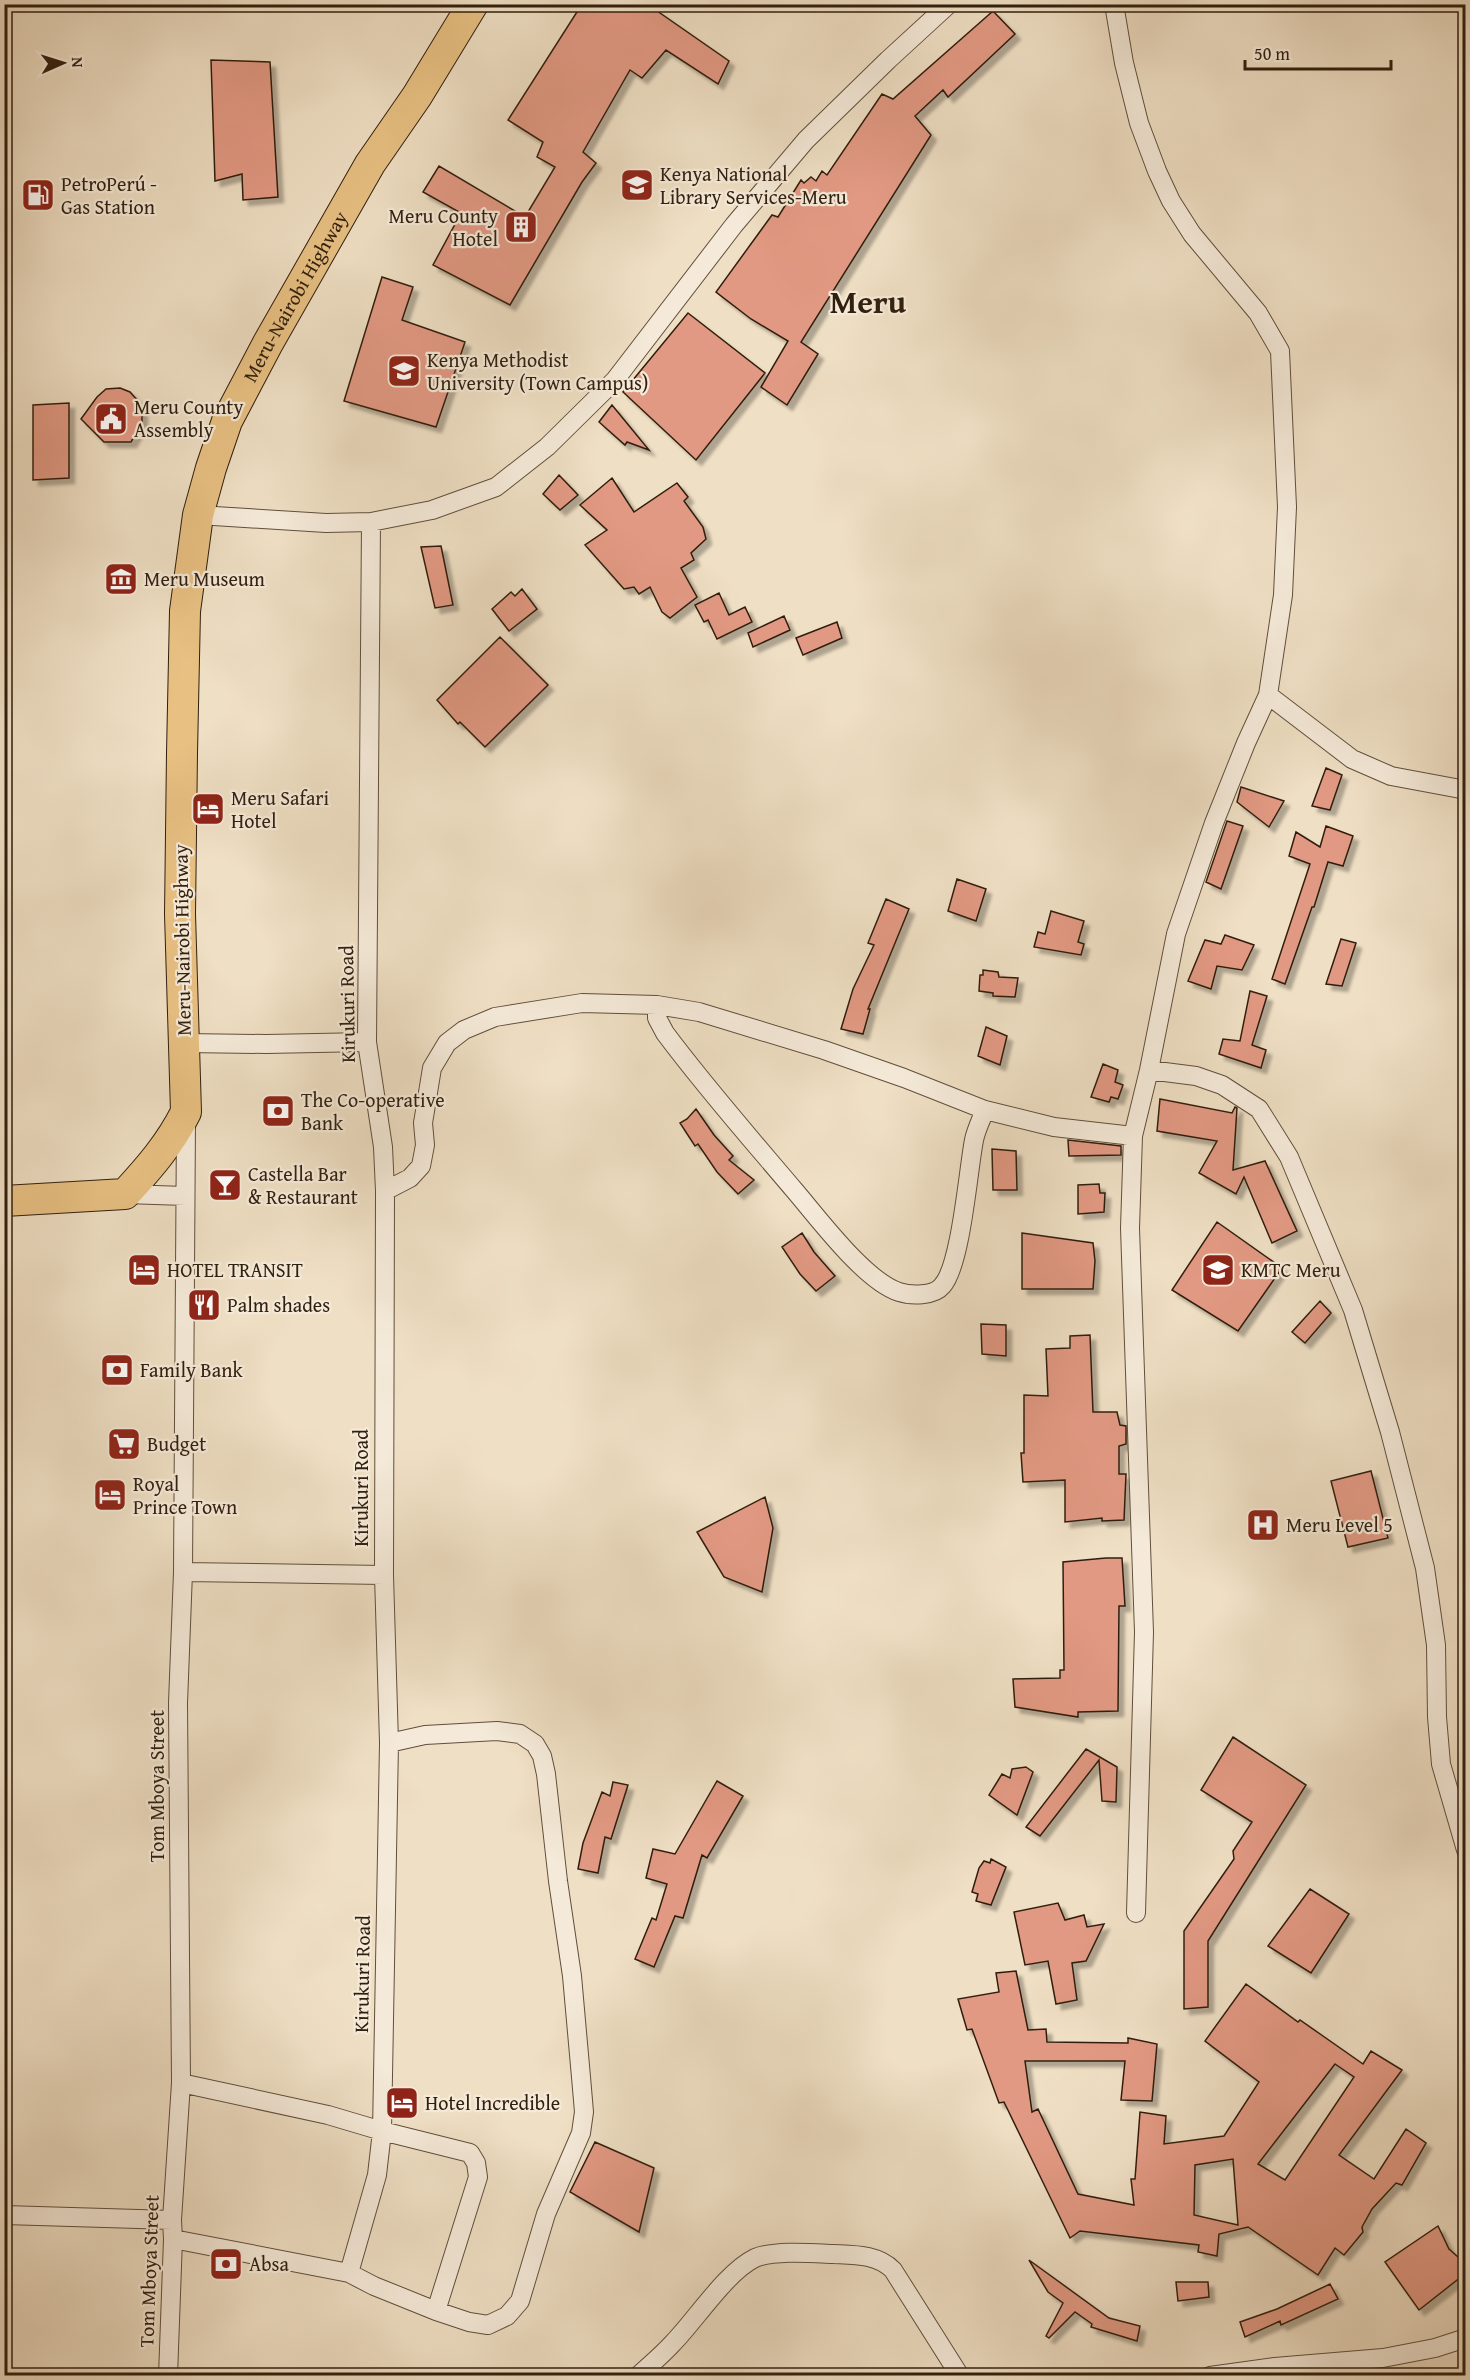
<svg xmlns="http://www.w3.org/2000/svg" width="1470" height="2380" font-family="'Gentium Book Plus',serif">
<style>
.building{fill:#e29983;stroke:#301f0e;stroke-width:1.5;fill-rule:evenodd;filter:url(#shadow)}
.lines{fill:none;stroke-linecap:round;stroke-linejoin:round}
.minor-casing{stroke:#604f3c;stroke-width:20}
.trunk-casing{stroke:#301f0e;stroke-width:32}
.minor{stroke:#f5ead9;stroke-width:18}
.trunk{stroke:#e8c082;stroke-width:30}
.labels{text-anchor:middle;stroke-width:4.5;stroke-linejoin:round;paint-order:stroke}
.poi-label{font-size:20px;fill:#301f0e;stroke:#f5ead9;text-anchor:start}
.street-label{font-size:20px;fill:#301f0e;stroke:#f5ead9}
.town-label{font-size:32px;font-weight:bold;fill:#301f0e;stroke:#f5ead9}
</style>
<defs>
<filter id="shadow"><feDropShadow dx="5.5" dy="5.5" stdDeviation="1.5" flood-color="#0004"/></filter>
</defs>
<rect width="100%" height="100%" fill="#efdfc4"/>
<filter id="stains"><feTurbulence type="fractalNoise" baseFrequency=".00333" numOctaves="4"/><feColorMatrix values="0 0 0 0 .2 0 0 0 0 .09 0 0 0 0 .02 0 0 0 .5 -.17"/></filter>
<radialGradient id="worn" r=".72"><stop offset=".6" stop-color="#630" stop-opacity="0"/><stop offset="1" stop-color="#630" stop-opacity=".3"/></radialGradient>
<path class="building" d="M 582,4 L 647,4 L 729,61 L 718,84 L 666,50 L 642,78 L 630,70 L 583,152 L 596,163 L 582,182 L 510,305 L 433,265 L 461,213 L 423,192 L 439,166 L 525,217 L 555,167 L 537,157 L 543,142 L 508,120 Z
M 993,11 L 1015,34 L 948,97 L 943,90 L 915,116 L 931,135 L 801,342 L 818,354 L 787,405 L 761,387 L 788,341 L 751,319 L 716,292 L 772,215 L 778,217 L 801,180 L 804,183 L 811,177 L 816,181 L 822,171 L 827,175 L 882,94 L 893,99 Z
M 211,60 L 270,62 L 278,197 L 243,200 L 242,174 L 215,181 Z
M 382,277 L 413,287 L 402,320 L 465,342 L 436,427 L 344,401 Z
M 688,313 L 765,373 L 696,460 L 623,392 Z
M 120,388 L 130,392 L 138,401 L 142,411 L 142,423 L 131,442 L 104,442 L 81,419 L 97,397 L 106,389 Z
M 69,403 L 69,478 L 33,480 L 33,405 Z
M 612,405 L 649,450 L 627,442 L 625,445 L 599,422 Z
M 559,475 L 578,495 L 560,510 L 543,494 Z
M 612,478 L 634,512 L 677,483 L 688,497 L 684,501 L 703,527 L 706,539 L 691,553 L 694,560 L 681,568 L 697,597 L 670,618 L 662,612 L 650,587 L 639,594 L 634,587 L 624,589 L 585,545 L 607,530 L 580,505 Z
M 441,546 L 453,605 L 435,608 L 421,547 Z
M 522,589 L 537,609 L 509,631 L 492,609 L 511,592 L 515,596 Z
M 719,593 L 729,615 L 745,607 L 752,622 L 717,639 L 708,620 L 704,622 L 695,605 Z
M 784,616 L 790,630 L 753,647 L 748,633 Z
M 837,622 L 842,638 L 803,655 L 796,638 Z
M 500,637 L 548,685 L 485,747 L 460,722 L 458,724 L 437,700 Z
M 1326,768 L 1342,775 L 1330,810 L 1312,806 Z
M 1241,787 L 1284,801 L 1269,827 L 1237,802 Z
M 1227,821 L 1243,826 L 1221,889 L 1206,882 Z
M 1326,826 L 1353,836 L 1343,866 L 1328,862 L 1314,907 L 1312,907 L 1285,984 L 1272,979 L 1310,864 L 1289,856 L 1296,832 L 1320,847 Z
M 957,879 L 986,889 L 976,921 L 948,911 Z
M 886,899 L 909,909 L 868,1009 L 870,1009 L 863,1034 L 841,1029 L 853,989 L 874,945 L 868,943 Z
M 1051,911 L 1084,921 L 1078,942 L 1084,944 L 1081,955 L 1034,947 L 1038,932 L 1045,934 Z
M 1225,935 L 1254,945 L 1242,970 L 1217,966 L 1211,989 L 1188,981 L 1205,940 L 1221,944 Z
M 1341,939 L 1356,943 L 1342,986 L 1326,984 Z
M 983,970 L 998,972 L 999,977 L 1018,978 L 1015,997 L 993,996 L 993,993 L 979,991 L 980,975 L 983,975 Z
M 1250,991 L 1267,996 L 1252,1045 L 1266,1050 L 1261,1068 L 1219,1054 L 1223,1039 L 1240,1041 Z
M 986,1027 L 1007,1036 L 1000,1065 L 978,1056 Z
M 1103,1064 L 1118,1070 L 1115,1082 L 1123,1085 L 1118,1099 L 1111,1097 L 1109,1102 L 1091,1097 Z
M 1160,1099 L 1232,1113 L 1235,1107 L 1237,1108 L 1233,1170 L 1265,1161 L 1297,1231 L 1272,1243 L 1244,1177 L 1236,1194 L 1199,1173 L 1217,1141 L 1157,1131 Z
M 696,1109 L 714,1135 L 733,1156 L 729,1160 L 754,1180 L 738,1194 L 717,1172 L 698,1144 L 695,1146 L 680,1123 L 687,1119 Z
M 1068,1140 L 1121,1146 L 1121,1155 L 1069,1156 Z
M 992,1149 L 1016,1151 L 1017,1190 L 993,1190 Z
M 1099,1184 L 1100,1193 L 1105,1193 L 1104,1212 L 1078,1214 L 1078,1185 Z
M 1217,1222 L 1282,1268 L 1238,1331 L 1172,1290 Z
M 802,1233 L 814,1252 L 835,1276 L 816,1291 L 800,1274 L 782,1247 Z
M 1022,1233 L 1093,1243 L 1095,1261 L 1093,1289 L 1022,1289 Z
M 1320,1301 L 1331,1313 L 1305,1343 L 1292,1332 Z
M 981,1324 L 1006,1325 L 1006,1356 L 982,1354 Z
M 1090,1335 L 1093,1412 L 1117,1412 L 1120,1425 L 1126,1426 L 1126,1444 L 1119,1446 L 1119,1474 L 1126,1474 L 1124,1520 L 1102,1521 L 1102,1518 L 1065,1522 L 1065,1480 L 1023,1482 L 1021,1453 L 1024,1453 L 1024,1395 L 1048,1396 L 1046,1349 L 1070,1348 L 1070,1336 Z
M 1371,1471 L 1388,1538 L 1348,1547 L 1331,1481 Z
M 765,1497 L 773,1528 L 762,1592 L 724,1577 L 697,1532 Z
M 1106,1558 L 1122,1558 L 1125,1606 L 1119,1606 L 1118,1711 L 1078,1712 L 1078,1717 L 1015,1707 L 1013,1679 L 1060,1678 L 1060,1670 L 1064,1670 L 1063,1562 Z
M 1233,1737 L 1306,1785 L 1208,1941 L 1208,2007 L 1184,2009 L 1184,1931 L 1234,1859 L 1233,1851 L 1252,1822 L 1201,1790 Z
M 1086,1749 L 1117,1767 L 1116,1802 L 1102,1801 L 1099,1760 L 1040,1836 L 1026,1827 Z
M 1026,1767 L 1033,1772 L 1017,1815 L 989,1795 L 1002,1774 L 1010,1778 L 1012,1769 Z
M 717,1781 L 743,1796 L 707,1858 L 702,1855 L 683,1918 L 675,1916 L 654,1967 L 635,1959 L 652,1918 L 656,1920 L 667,1884 L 646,1878 L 653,1849 L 675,1854 Z
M 613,1782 L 628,1785 L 611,1839 L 605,1837 L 598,1873 L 578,1869 L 583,1843 L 602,1792 L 610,1796 Z
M 991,1859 L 1006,1867 L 991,1905 L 976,1901 L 978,1894 L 972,1892 L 979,1868 L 984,1861 L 990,1863 Z
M 1310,1889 L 1349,1914 L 1311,1973 L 1268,1946 Z
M 1058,1903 L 1065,1920 L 1084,1915 L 1087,1927 L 1104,1924 L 1086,1961 L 1072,1963 L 1077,2000 L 1056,2004 L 1048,1961 L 1025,1965 L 1014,1912 Z
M 1016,1971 L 1028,2030 L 1046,2029 L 1047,2042 L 1128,2043 L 1128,2038 L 1157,2044 L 1152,2101 L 1121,2100 L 1125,2061 L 1025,2061 L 1032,2112 L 1038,2109 L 1078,2194 L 1134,2205 L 1131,2179 L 1135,2179 L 1140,2112 L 1166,2116 L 1164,2144 L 1224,2136 L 1259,2082 L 1205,2041 L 1246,1984 L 1298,2022 L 1300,2020 L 1363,2064 L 1371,2051 L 1402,2070 L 1339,2155 L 1374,2179 L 1406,2129 L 1426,2143 L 1402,2185 L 1396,2183 L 1372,2209 L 1362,2227 L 1363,2232 L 1344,2255 L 1335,2248 L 1318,2275 L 1248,2227 L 1219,2234 L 1217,2256 L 1198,2252 L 1199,2245 L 1080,2231 L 1070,2238 L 1004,2102 L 999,2103 L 972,2029 L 967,2030 L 958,1999 L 999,1992 L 996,1973 ZM 1335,2064 L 1354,2077 L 1285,2180 L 1258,2164 ZM 1233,2159 L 1238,2225 L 1194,2215 L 1195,2165 Z
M 595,2142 L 654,2168 L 639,2232 L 570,2192 Z
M 1438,2226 L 1449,2249 L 1466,2264 L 1466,2273 L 1419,2310 L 1385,2262 Z
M 1029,2260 L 1109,2318 L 1140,2326 L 1137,2341 L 1091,2327 L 1092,2324 L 1075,2312 L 1049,2338 L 1046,2336 L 1063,2303 L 1048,2292 Z
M 1176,2282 L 1208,2282 L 1209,2297 L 1178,2301 Z
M 1330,2284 L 1338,2299 L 1281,2325 L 1280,2321 L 1245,2337 L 1240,2322 L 1277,2309 Z"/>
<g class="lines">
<defs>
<path id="minor" d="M 1114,4 L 1124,63 L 1139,123 L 1157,171 L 1171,201 L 1192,234 L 1258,313 L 1280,351 L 1287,507 L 1283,595 L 1268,695 L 1246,743 L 1214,823 L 1176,934 L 1149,1070 L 1133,1136 L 1130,1228 L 1144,1632 L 1136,1913
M 198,515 L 326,523 L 371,522 L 432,510 L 496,487 L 547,447 L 615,380 L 734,225 L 806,140 L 888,60 L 949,4
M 1268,695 L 1352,759 L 1391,776 L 1466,790
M 657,1005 L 657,1018 L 665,1033 C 706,1088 751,1139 795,1191 C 819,1219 865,1281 899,1292 C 911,1296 934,1296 942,1286 C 961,1266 968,1171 974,1140 C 976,1130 981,1120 985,1110
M 184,1043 L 266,1044 L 367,1042
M 1149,1070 L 1196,1076 L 1222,1085 L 1259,1109 L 1289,1157 L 1353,1310 L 1390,1432 L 1425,1568 L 1436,1645 L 1437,1717 L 1441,1764 L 1466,1850
M 385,1191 L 410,1178 L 421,1166 L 425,1145 L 423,1123 L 432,1068 L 447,1043 L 464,1030 L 495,1017 L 582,1003 L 657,1005 L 699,1012 L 824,1050 L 904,1078 L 985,1110 L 1054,1127 L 1133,1136
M 125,1194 L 185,1196
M 183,1572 L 384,1575
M 389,1743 L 425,1735 L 497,1731 L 520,1734 L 535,1744 L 542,1756 L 546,1774 L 558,1881 L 572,1976 L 581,2077 L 584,2112 L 581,2133 L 546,2214 L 520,2301 L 507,2316 L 488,2325 L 469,2322 L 436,2311
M 181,2083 L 328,2115 L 382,2131 L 470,2153 L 476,2163 L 478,2177 L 436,2311 L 374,2286 L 349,2273
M 4,2215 L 172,2220
M 173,2239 L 349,2273 L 377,2175 L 382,2131 L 389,1743 L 384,1575 L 385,1191 L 383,1147 L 367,1042 L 371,522
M 168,2376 L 173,2239 L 172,2220 L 181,2083 L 178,1703 L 183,1572 L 186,1121
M 638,2376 C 650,2365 662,2355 672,2344 C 695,2321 726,2272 755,2258 C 774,2250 812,2253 833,2254 C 854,2255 877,2254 893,2270 L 960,2376
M 1210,2376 L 1275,2367
M 1275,2376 L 1275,2367 L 1383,2358 L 1435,2348 L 1466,2338"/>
<g id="trunk">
<path id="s1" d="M 4,1201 L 125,1194 C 149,1168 170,1144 186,1112 L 180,914 L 182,753 L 185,611 L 198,515 L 211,468 L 227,421 L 268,343 L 370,164 L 417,96 L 473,4"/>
</g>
</defs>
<use href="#minor" class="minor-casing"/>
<use href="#trunk" class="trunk-casing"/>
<use href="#minor" class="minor"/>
<use href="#trunk" class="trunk"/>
</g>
<defs>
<symbol id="university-square" viewBox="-11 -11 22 22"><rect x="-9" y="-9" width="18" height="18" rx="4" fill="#8f2418" stroke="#f5ead9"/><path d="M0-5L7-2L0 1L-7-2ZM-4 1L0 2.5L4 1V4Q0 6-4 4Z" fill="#fff"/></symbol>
<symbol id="fuel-square" viewBox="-11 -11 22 22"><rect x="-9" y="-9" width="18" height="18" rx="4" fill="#8f2418" stroke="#f5ead9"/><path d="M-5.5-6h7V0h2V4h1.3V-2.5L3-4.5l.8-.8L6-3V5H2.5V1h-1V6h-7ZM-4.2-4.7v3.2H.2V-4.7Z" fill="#fff"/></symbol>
<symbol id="building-square" viewBox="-11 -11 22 22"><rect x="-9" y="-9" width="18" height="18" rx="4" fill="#8f2418" stroke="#f5ead9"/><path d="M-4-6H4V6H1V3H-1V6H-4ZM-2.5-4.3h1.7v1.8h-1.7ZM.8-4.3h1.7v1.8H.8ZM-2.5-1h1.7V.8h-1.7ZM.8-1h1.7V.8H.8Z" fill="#fff"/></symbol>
<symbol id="civic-square" viewBox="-11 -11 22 22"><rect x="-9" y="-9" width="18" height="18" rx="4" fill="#8f2418" stroke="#f5ead9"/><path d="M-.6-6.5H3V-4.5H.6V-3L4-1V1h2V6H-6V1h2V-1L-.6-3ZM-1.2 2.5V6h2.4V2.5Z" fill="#fff"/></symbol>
<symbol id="museum-square" viewBox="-11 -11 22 22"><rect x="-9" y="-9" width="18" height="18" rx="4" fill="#8f2418" stroke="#f5ead9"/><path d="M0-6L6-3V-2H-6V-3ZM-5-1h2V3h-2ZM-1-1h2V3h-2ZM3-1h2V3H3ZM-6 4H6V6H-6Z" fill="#fff"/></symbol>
<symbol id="hotel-square" viewBox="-11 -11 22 22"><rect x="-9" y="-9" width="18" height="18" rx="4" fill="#8f2418" stroke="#f5ead9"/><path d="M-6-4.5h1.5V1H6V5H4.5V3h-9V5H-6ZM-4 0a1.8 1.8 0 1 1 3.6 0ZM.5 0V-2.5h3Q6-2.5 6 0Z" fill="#fff"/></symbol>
<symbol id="bank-square" viewBox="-11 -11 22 22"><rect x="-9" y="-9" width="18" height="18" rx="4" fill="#8f2418" stroke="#f5ead9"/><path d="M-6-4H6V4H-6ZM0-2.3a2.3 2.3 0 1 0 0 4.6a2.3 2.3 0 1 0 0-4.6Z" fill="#fff"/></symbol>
<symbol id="bar-square" viewBox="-11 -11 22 22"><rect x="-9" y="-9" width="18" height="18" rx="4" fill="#8f2418" stroke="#f5ead9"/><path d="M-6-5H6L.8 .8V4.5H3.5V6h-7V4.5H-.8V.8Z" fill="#fff"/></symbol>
<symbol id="restaurant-square" viewBox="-11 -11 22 22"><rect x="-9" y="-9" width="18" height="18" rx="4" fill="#8f2418" stroke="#f5ead9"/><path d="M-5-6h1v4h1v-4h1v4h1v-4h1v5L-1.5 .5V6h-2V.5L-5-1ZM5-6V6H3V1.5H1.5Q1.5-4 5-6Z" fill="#fff"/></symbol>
<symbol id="supermarket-square" viewBox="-11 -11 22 22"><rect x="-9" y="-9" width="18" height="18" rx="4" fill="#8f2418" stroke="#f5ead9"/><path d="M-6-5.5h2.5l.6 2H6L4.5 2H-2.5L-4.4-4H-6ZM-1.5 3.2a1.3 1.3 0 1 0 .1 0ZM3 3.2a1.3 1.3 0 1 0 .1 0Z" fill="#fff"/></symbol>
<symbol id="hospital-square" viewBox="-11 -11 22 22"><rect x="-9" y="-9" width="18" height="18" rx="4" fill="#8f2418" stroke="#f5ead9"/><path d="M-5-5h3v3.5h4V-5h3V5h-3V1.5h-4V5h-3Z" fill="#fff"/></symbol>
</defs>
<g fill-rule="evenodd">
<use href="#university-square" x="618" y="166" width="38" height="38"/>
<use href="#fuel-square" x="19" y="176" width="38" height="38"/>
<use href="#building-square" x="502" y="208" width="38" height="38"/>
<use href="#university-square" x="385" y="352" width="38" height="38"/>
<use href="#civic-square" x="92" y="400" width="38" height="38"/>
<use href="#museum-square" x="102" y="560" width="38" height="38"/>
<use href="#hotel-square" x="189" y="790" width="38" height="38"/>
<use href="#bank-square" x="259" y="1092" width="38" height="38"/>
<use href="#bar-square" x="206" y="1166" width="38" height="38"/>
<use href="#hotel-square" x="125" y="1251" width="38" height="38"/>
<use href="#university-square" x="1199" y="1251" width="38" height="38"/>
<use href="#restaurant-square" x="185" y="1286" width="38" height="38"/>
<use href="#bank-square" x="98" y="1351" width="38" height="38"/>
<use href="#supermarket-square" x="105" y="1425" width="38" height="38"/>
<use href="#hotel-square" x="91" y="1476" width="38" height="38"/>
<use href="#hospital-square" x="1244" y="1506" width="38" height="38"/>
<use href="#hotel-square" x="383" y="2084" width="38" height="38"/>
<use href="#bank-square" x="207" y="2245" width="38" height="38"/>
</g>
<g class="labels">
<g class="poi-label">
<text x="660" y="181">Kenya National<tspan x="660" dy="23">Library Services-Meru</tspan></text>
<text x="61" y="191">PetroPerú -<tspan x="61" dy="23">Gas Station</tspan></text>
<text x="498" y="223" text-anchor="end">Meru County<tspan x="498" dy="23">Hotel</tspan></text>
<text x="427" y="367">Kenya Methodist<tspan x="427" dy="23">University (Town Campus)</tspan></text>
<text x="134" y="414">Meru County<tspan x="134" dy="23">Assembly</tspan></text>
<text x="144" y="586">Meru Museum</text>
<text x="231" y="805">Meru Safari<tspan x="231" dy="23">Hotel</tspan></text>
<text x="301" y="1107">The Co-operative<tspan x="301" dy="23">Bank</tspan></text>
<text x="248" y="1181">Castella Bar<tspan x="248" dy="23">&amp; Restaurant</tspan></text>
<text x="167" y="1277">HOTEL TRANSIT</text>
<text x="1241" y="1277">KMTC Meru</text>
<text x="227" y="1312">Palm shades</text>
<text x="140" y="1377">Family Bank</text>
<text x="147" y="1451">Budget</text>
<text x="133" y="1491">Royal<tspan x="133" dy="23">Prince Town</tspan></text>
<text x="1286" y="1532">Meru Level 5</text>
<text x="425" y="2110">Hotel Incredible</text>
<text x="249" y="2271">Absa</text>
</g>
<g class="street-label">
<text dy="7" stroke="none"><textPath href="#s1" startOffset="1062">Meru-Nairobi Highway</textPath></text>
<text transform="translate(182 940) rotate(-91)" y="7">Meru-Nairobi Highway</text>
<text transform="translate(347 1004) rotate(-91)" y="7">Kirukuri Road</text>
<text transform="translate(361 1488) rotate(-90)" y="7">Kirukuri Road</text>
<text transform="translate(157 1786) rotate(-90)" y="7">Tom Mboya Street</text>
<text transform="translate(362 1974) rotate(-89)" y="7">Kirukuri Road</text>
<text transform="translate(149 2271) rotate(-88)" y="7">Tom Mboya Street</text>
</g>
<g class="town-label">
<text x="868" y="313">Meru</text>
</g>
</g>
<rect width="1470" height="2380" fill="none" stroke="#efdfc4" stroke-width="24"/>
<rect x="6" y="6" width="1458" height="2368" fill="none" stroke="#301f0e" stroke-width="3"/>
<rect x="12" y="12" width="1446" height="2356" fill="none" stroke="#301f0e" stroke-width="1.5"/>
<g transform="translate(63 63) rotate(87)" stroke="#f5ead9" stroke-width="4.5" paint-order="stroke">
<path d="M0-4.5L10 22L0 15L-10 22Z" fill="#301f0e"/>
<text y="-9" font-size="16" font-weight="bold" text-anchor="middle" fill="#301f0e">N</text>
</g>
<path d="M1245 60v9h146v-9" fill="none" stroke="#301f0e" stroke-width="3"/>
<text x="1254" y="60" font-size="18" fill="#301f0e" stroke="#f5ead9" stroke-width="4.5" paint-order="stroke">50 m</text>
<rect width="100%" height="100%" filter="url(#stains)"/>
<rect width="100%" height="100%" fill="url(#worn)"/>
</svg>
